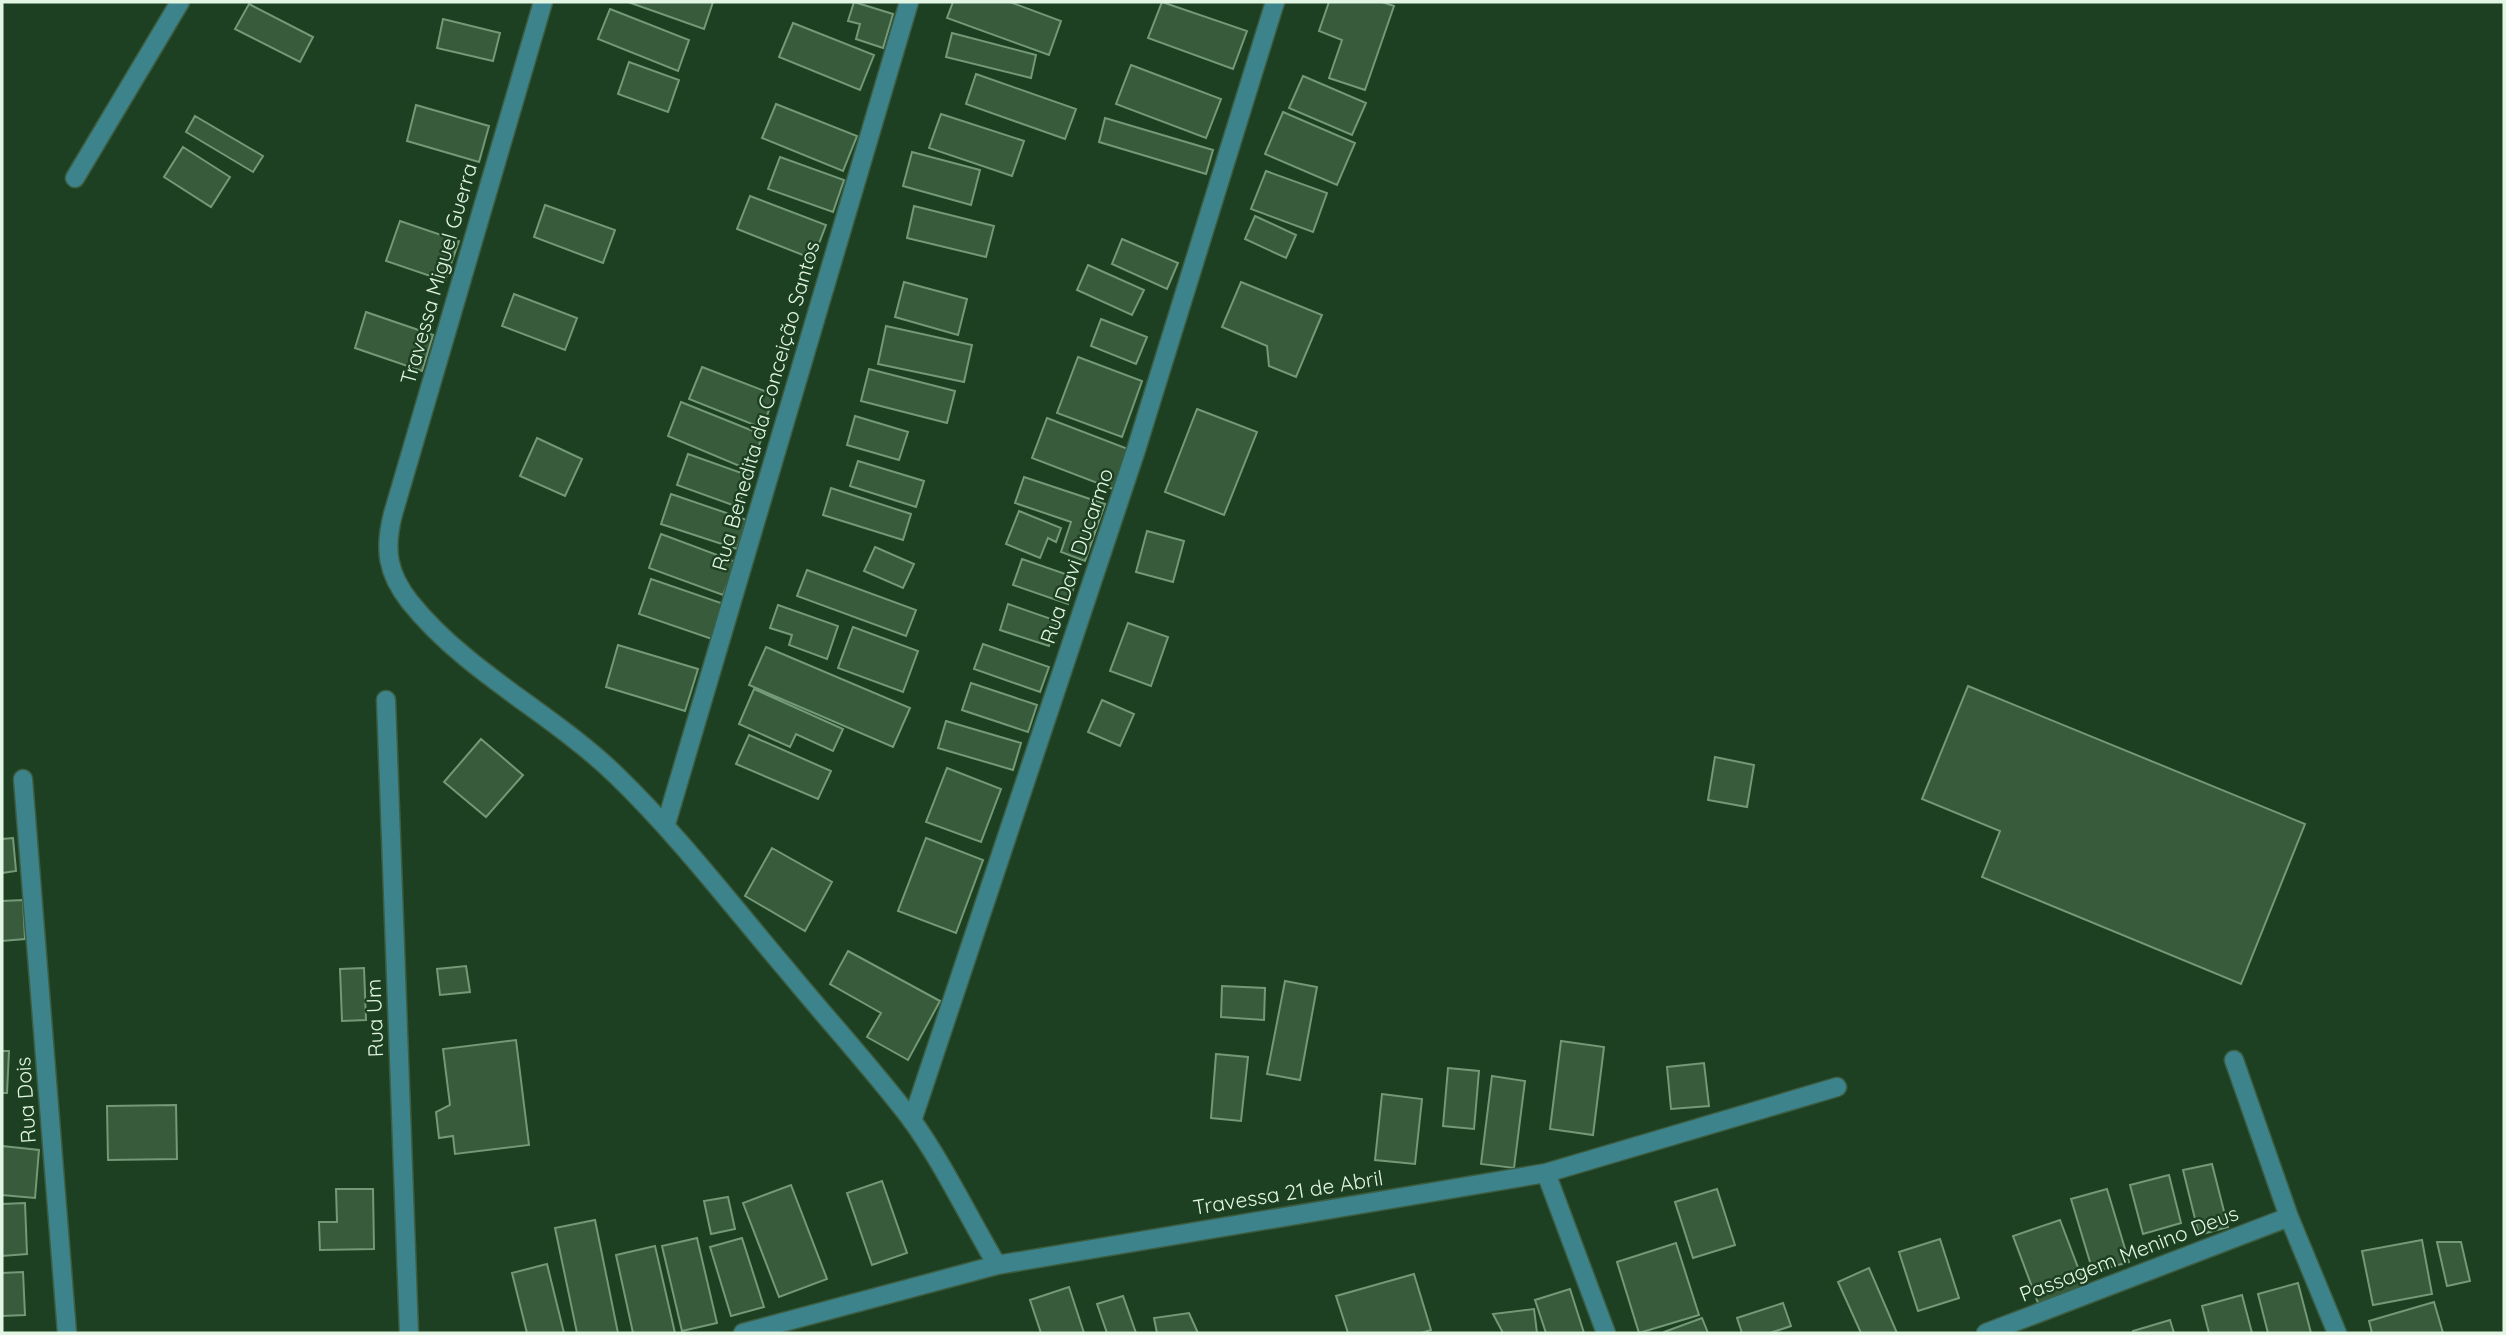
<svg xmlns="http://www.w3.org/2000/svg" width="2506" height="1335" font-family="Quicksand,sans-serif">
<style>
.building{fill:#385b3c;stroke:#739976;stroke-width:2}
.lines{fill:none;stroke-linecap:round;stroke-linejoin:round}
.minor-casing{stroke:#3d5d41;stroke-width:21}
.minor{stroke:#3d838c;stroke-width:18}
.labels{text-anchor:middle;stroke-width:5;stroke-linejoin:round;paint-order:stroke}
.street-label{font-size:21px;fill:#e2f6e3;stroke:#1e4022}
</style>
<rect width="100%" height="100%" fill="#1e4022"/>
<path class="building" d="M 628,2 L 713,2 L 704,29 Z
M 854,2 L 893,14 L 883,48 L 856,39 L 860,24 L 848,21 Z
M 953,2 L 1010,2 L 1061,21 L 1049,55 L 947,18 Z
M 1162,2 L 1247,31 L 1233,69 L 1148,38 Z
M 1329,2 L 1382,2 L 1394,6 L 1365,90 L 1329,78 L 1342,40 L 1319,31 Z
M 249,4 L 313,37 L 300,62 L 235,29 Z
M 610,9 L 689,40 L 678,71 L 598,39 Z
M 443,19 L 500,33 L 493,61 L 437,48 Z
M 793,23 L 874,55 L 860,90 L 779,57 Z
M 952,33 L 1036,55 L 1031,78 L 946,57 Z
M 629,62 L 679,80 L 668,112 L 618,94 Z
M 1131,65 L 1221,99 L 1206,138 L 1116,104 Z
M 976,74 L 1076,109 L 1065,139 L 966,104 Z
M 1303,76 L 1366,103 L 1352,135 L 1289,108 Z
M 776,104 L 857,136 L 843,171 L 762,138 Z
M 416,105 L 489,126 L 479,162 L 407,141 Z
M 1283,112 L 1355,143 L 1337,185 L 1265,154 Z
M 941,114 L 1024,141 L 1012,176 L 929,148 Z
M 195,116 L 263,156 L 253,172 L 186,132 Z
M 1105,118 L 1213,150 L 1206,174 L 1099,142 Z
M 183,147 L 230,177 L 211,207 L 164,177 Z
M 912,152 L 980,170 L 971,205 L 903,186 Z
M 780,157 L 844,180 L 833,212 L 768,189 Z
M 1266,171 L 1327,193 L 1313,232 L 1251,209 Z
M 750,196 L 826,225 L 813,259 L 737,229 Z
M 545,205 L 615,230 L 603,263 L 534,237 Z
M 914,206 L 994,226 L 986,257 L 907,238 Z
M 1255,216 L 1296,235 L 1286,258 L 1245,239 Z
M 400,221 L 459,241 L 445,281 L 386,261 Z
M 1122,239 L 1178,263 L 1167,289 L 1112,264 Z
M 1088,265 L 1144,290 L 1132,315 L 1077,290 Z
M 904,282 L 967,299 L 958,335 L 895,317 Z
M 1241,282 L 1322,315 L 1296,377 L 1269,366 L 1267,346 L 1222,327 Z
M 514,294 L 577,318 L 565,350 L 502,326 Z
M 366,312 L 433,335 L 422,371 L 355,348 Z
M 1101,319 L 1147,337 L 1136,364 L 1091,346 Z
M 886,326 L 972,345 L 964,382 L 878,364 Z
M 1078,357 L 1142,381 L 1122,437 L 1057,413 Z
M 702,367 L 775,395 L 762,428 L 689,399 Z
M 869,369 L 955,391 L 947,423 L 861,401 Z
M 681,402 L 763,435 L 749,470 L 668,436 Z
M 1197,409 L 1257,432 L 1224,515 L 1165,492 Z
M 855,416 L 908,432 L 899,460 L 847,445 Z
M 1047,418 L 1128,449 L 1113,489 L 1032,458 Z
M 537,438 L 582,459 L 565,496 L 520,476 Z
M 688,454 L 750,476 L 738,507 L 677,485 Z
M 858,461 L 924,481 L 916,507 L 850,486 Z
M 1024,477 L 1105,504 L 1085,561 L 1061,552 L 1071,522 L 1015,503 Z
M 831,488 L 911,514 L 903,540 L 823,515 Z
M 671,494 L 747,520 L 737,549 L 661,524 Z
M 1019,511 L 1061,528 L 1056,542 L 1048,538 L 1040,558 L 1006,544 Z
M 1147,531 L 1184,541 L 1173,582 L 1136,572 Z
M 661,534 L 736,562 L 723,595 L 649,568 Z
M 875,547 L 914,564 L 903,588 L 864,571 Z
M 1022,559 L 1077,578 L 1068,604 L 1013,585 Z
M 807,570 L 916,610 L 906,636 L 797,596 Z
M 651,579 L 724,604 L 712,639 L 639,614 Z
M 1008,604 L 1057,621 L 1049,646 L 1000,630 Z
M 778,605 L 838,626 L 827,659 L 789,645 L 792,635 L 770,628 Z
M 1128,623 L 1168,637 L 1151,686 L 1110,671 Z
M 853,627 L 918,651 L 903,692 L 838,668 Z
M 983,644 L 1049,667 L 1040,692 L 974,669 Z
M 618,645 L 698,669 L 685,711 L 606,687 Z
M 766,647 L 910,708 L 893,747 L 749,685 Z
M 971,683 L 1037,705 L 1028,732 L 962,710 Z
M 1968,686 L 2305,824 L 2241,984 L 1982,877 L 2000,831 L 1922,799 Z
M 754,689 L 843,729 L 833,751 L 796,734 L 790,747 L 739,724 Z
M 1102,700 L 1134,714 L 1120,746 L 1088,732 Z
M 946,721 L 1021,743 L 1013,770 L 938,748 Z
M 749,735 L 831,771 L 818,799 L 736,764 Z
M 481,739 L 523,775 L 486,817 L 444,782 Z
M 1715,757 L 1754,765 L 1747,807 L 1708,800 Z
M 947,768 L 1001,789 L 981,842 L 926,822 Z
M 13,838 L 16,871 L 2,873 L 2,839 Z
M 926,838 L 983,860 L 956,933 L 898,911 Z
M 772,848 L 832,882 L 805,931 L 745,896 Z
M 23,900 L 25,939 L 2,941 L 2,901 Z
M 848,951 L 940,1001 L 908,1060 L 867,1037 L 881,1013 L 830,984 Z
M 466,966 L 470,992 L 440,995 L 437,969 Z
M 364,968 L 366,1020 L 342,1021 L 340,969 Z
M 1285,981 L 1317,987 L 1300,1080 L 1267,1074 Z
M 1222,986 L 1265,988 L 1264,1020 L 1221,1017 Z
M 516,1040 L 529,1145 L 455,1154 L 453,1136 L 439,1138 L 436,1112 L 450,1105 L 443,1049 Z
M 1561,1041 L 1604,1047 L 1593,1135 L 1550,1129 Z
M 2,1051 L 9,1051 L 7,1093 L 2,1093 Z
M 1216,1054 L 1248,1057 L 1241,1121 L 1211,1118 Z
M 1704,1063 L 1709,1106 L 1671,1109 L 1667,1067 Z
M 1448,1068 L 1479,1071 L 1474,1129 L 1443,1126 Z
M 1492,1076 L 1525,1081 L 1514,1168 L 1481,1164 Z
M 1382,1094 L 1422,1099 L 1415,1164 L 1375,1160 Z
M 176,1105 L 177,1159 L 108,1160 L 107,1106 Z
M 2,1146 L 39,1150 L 35,1198 L 2,1195 Z
M 2212,1164 L 2228,1227 L 2199,1235 L 2183,1170 Z
M 2169,1175 L 2181,1223 L 2143,1234 L 2130,1185 Z
M 882,1181 L 907,1253 L 872,1265 L 847,1193 Z
M 791,1185 L 827,1279 L 779,1297 L 743,1203 Z
M 336,1189 L 373,1189 L 374,1249 L 320,1250 L 319,1222 L 337,1222 Z
M 1717,1189 L 1735,1245 L 1693,1258 L 1675,1202 Z
M 2107,1189 L 2129,1262 L 2093,1272 L 2071,1199 Z
M 728,1197 L 735,1229 L 711,1234 L 704,1201 Z
M 25,1203 L 27,1254 L 2,1256 L 2,1204 Z
M 595,1220 L 618,1333 L 577,1333 L 555,1228 Z
M 2060,1220 L 2085,1286 L 2038,1303 L 2013,1236 Z
M 697,1238 L 717,1323 L 682,1331 L 662,1246 Z
M 742,1238 L 764,1307 L 731,1316 L 710,1247 Z
M 1940,1239 L 1959,1298 L 1918,1311 L 1899,1252 Z
M 2422,1240 L 2432,1294 L 2373,1305 L 2362,1251 Z
M 2437,1242 L 2461,1242 L 2470,1281 L 2447,1286 Z
M 1676,1243 L 1699,1315 L 1639,1333 L 1617,1262 Z
M 655,1246 L 675,1333 L 633,1333 L 616,1255 Z
M 547,1264 L 564,1333 L 527,1333 L 512,1273 Z
M 1869,1268 L 1897,1333 L 1861,1333 L 1838,1282 Z
M 23,1272 L 25,1315 L 2,1316 L 2,1273 Z
M 1414,1274 L 1431,1330 L 1421,1333 L 1348,1333 L 1336,1296 Z
M 2298,1283 L 2311,1333 L 2268,1333 L 2258,1294 Z
M 1069,1287 L 1084,1333 L 1041,1333 L 1030,1300 Z
M 1570,1289 L 1584,1333 L 1546,1333 L 1535,1300 Z
M 2242,1295 L 2252,1333 L 2209,1333 L 2202,1306 Z
M 1123,1296 L 1136,1333 L 1107,1333 L 1097,1304 Z
M 2434,1302 L 2443,1333 L 2372,1333 L 2369,1321 Z
M 1783,1303 L 1791,1326 L 1770,1333 L 1742,1333 L 1737,1318 Z
M 1534,1309 L 1537,1333 L 1503,1333 L 1493,1314 Z
M 1189,1313 L 1198,1333 L 1157,1333 L 1154,1318 Z
M 1702,1318 L 1708,1333 L 1664,1333 L 1664,1332 Z
M 2170,1320 L 2174,1333 L 2133,1333 L 2133,1331 Z"/>
<g class="lines">
<defs>
<path id="minor" d="M 543,2 L 393,514 C 384,549 387,573 410,602 C 466,672 552,713 616,775 C 678,835 730,903 786,969 C 827,1019 872,1068 911,1119 C 943,1163 969,1218 997,1265
M 75,178 L 180,2
M 386,700 L 409,1333
M 23,779 L 67,1333
M 666,824 L 909,2
M 2234,1060 L 2289,1217 L 2337,1333
M 912,1121 L 1136,450 L 1275,2
M 1546,1173 L 1606,1333
M 743,1333 L 997,1265 L 1546,1173 L 1837,1087
M 1986,1333 L 2289,1217"/>
</defs>
<use href="#minor" class="minor-casing"/>
<use href="#minor" class="minor"/>
</g>
<g class="labels">
<g class="street-label">
<text transform="translate(439 274) rotate(-74)" y="7">Travessa Miguel Guerra</text>
<text transform="translate(766 406) rotate(-74)" y="7">Rua Benedita da Conceição Santos</text>
<text transform="translate(1077 556) rotate(-71)" y="7">Rua Davi Ducarmo</text>
<text transform="translate(375 1018) rotate(-92)" y="7">Rua Um</text>
<text transform="translate(26 1100) rotate(-94)" y="7">Rua Dois</text>
<text transform="translate(1288 1193) rotate(-9)" y="7">Travessa 21 de Abril</text>
<text transform="translate(2129 1254) rotate(-21)" y="7">Passagem Menino Deus</text>
</g>
</g>
<rect width="2506" height="1335" fill="none" stroke="#e2f6e3" stroke-width="7"/>
</svg>
